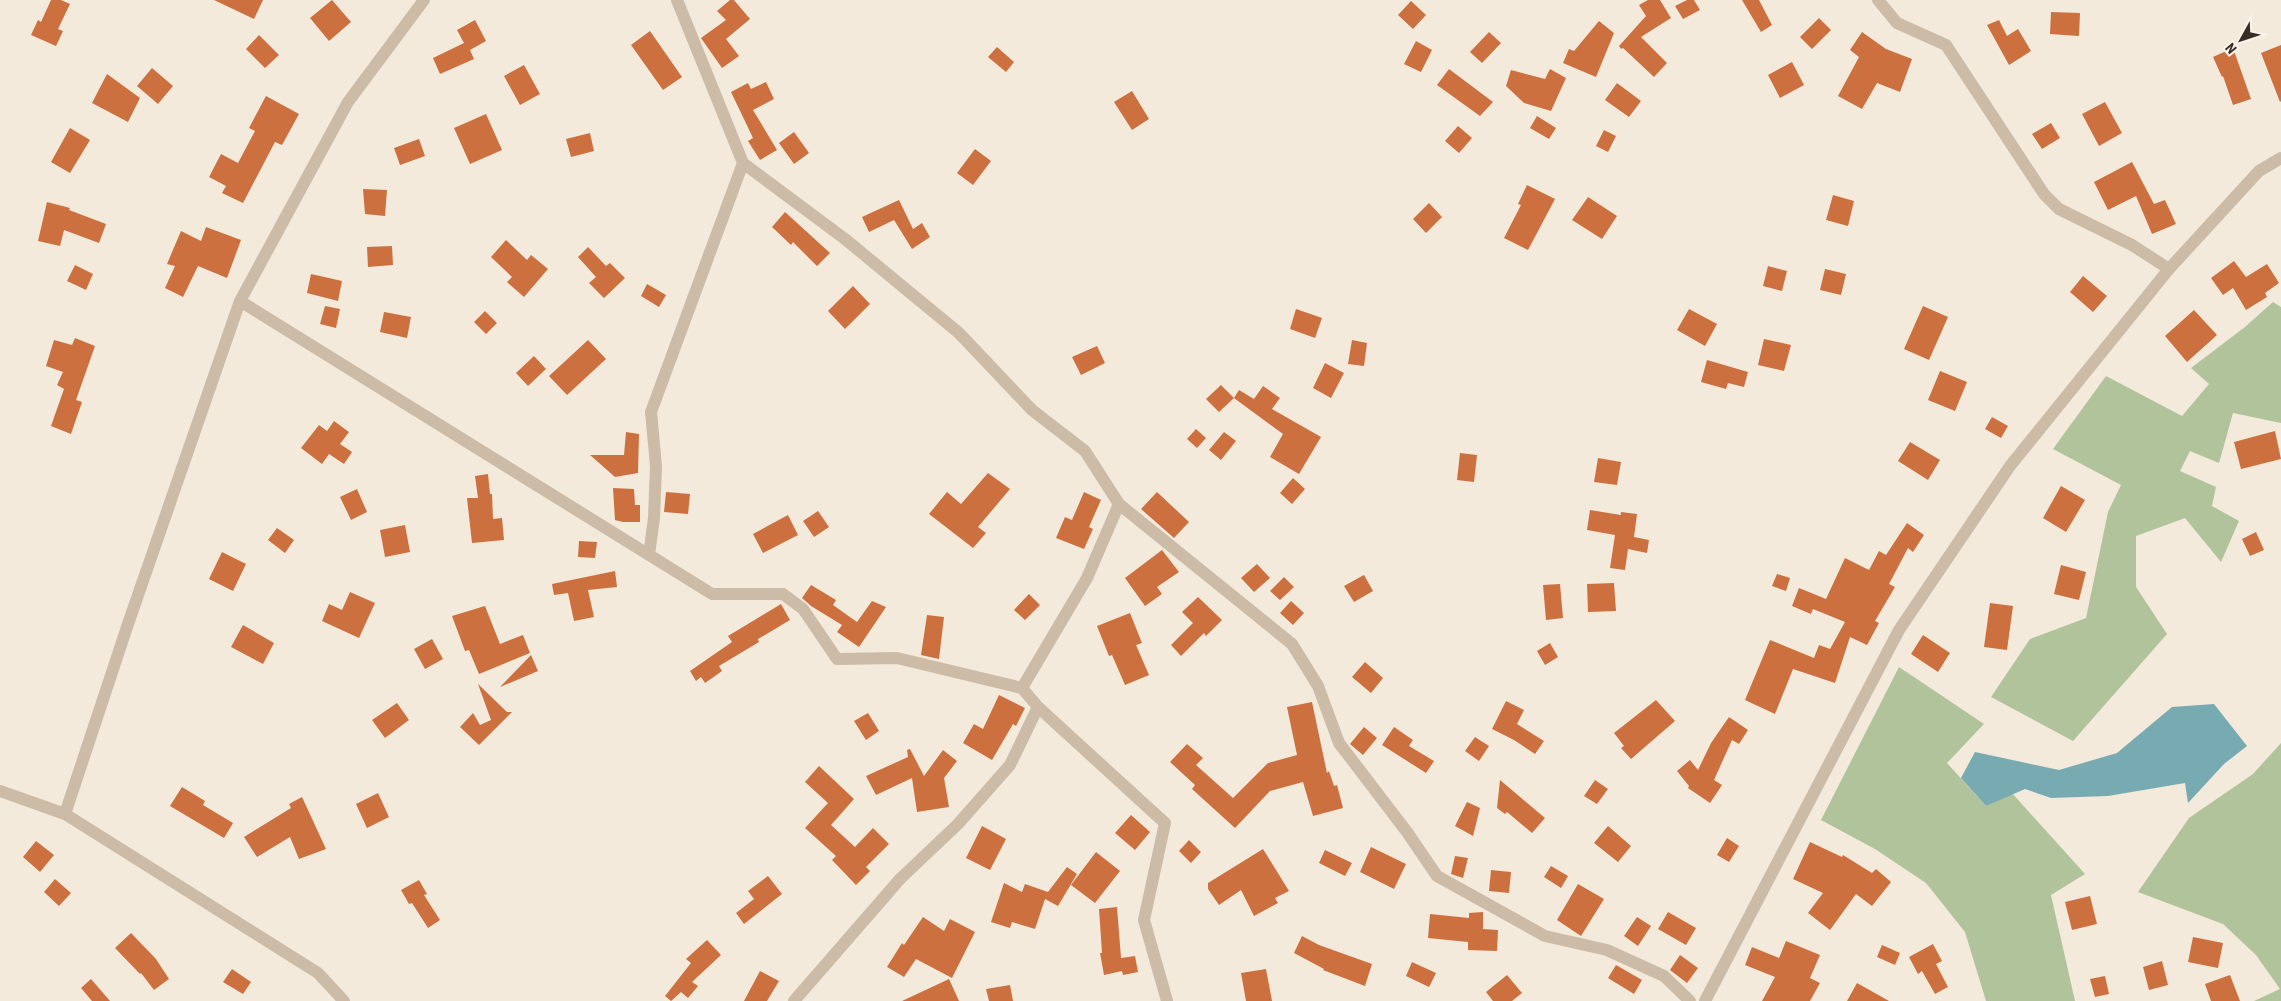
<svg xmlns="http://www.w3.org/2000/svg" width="2281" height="1001" font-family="'Roboto Condensed',sans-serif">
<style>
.green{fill:#b1c39a}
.water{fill:#78aab2}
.building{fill:#cd703f}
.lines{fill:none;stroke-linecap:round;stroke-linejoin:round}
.minor{stroke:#ccbba6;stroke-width:12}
</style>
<rect width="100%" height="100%" fill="#f3eadb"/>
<path class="green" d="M 2273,302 L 2281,307 L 2281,423 L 2233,413 L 2219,463 L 2190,451 L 2180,471 L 2216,487 L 2212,506 L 2239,521 L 2221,562 L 2185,518 L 2136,536 L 2136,587 L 2167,634 L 2073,741 L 1991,697 L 2030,639 L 2086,618 L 2108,512 L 2121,485 L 2053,449 L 2106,376 L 2182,416 L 2209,384 L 2191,368 L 2245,327 Z
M 1899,667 L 1984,724 L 1947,763 L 1986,806 L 2012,793 L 2085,874 L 2051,895 L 2075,1001 L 1986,1001 L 1965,932 L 1926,883 L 1875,849 L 1821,820 Z
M 2281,743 L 2281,1001 L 2254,1001 L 2280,989 L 2256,955 L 2223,924 L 2138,892 L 2189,818 L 2253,774 Z"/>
<path class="water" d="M 2214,704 L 2247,746 L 2224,764 L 2188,803 L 2185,783 L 2108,796 L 2051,798 L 2025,789 L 1986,806 L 1961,778 L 1975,752 L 2059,770 L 2117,753 L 2172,707 Z"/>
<path class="building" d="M 51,0 L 61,0 L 70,4 L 58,29 L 63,31 L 56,46 L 31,35 L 38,20 L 41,22 Z
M 214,0 L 263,0 L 254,19 Z
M 332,0 L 351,22 L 329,41 L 310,18 Z
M 730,0 L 734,0 L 750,19 L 726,39 L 739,56 L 722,68 L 701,38 L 726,20 L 717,11 Z
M 1648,0 L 1660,0 L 1671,18 L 1641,37 L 1667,63 L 1654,77 L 1623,48 L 1621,49 L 1619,46 L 1646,16 L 1639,5 Z
M 1687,0 L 1694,0 L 1700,10 L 1683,19 L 1675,6 Z
M 1742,0 L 1759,0 L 1772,25 L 1761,32 Z
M 1411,1 L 1426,15 L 1413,29 L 1398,15 Z
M 2051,12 L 2080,13 L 2079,36 L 2050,34 Z
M 1819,18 L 1831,30 L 1812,49 L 1800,37 Z
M 475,20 L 486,41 L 470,50 L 474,59 L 440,74 L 433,58 L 464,43 L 457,30 Z
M 1999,20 L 2007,36 L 2018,29 L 2031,51 L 2009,65 L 1987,25 Z
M 1599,21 L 1614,33 L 1596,77 L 1563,63 L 1569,49 L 1574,51 Z
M 650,31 L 682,77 L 663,90 L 631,45 Z
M 1489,32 L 1501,43 L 1482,63 L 1470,52 Z
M 1862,32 L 1886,49 L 1912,59 L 1900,92 L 1877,83 L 1862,109 L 1838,96 L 1859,57 L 1850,50 Z
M 259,35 L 279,55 L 265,68 L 246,49 Z
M 1416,41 L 1432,50 L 1421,72 L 1404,64 Z
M 2281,45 L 2281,101 L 2280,102 L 2261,53 Z
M 997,47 L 1014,62 L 1006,72 L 988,57 Z
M 2233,48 L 2251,99 L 2233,105 L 2223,76 L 2222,77 L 2213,57 Z
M 1792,62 L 1804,85 L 1780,98 L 1768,75 Z
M 524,65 L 540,94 L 520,105 L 504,76 Z
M 152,68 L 173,86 L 158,104 L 137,86 Z
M 1449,69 L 1493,102 L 1480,116 L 1437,85 Z
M 1550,69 L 1566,78 L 1551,111 L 1524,103 L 1506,86 L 1511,70 L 1545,79 Z
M 107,74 L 140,98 L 128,122 L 92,103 Z
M 766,82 L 774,99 L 753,110 L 777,150 L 760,160 L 748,141 L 753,138 L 731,92 L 748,83 L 751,89 Z
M 1617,83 L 1641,101 L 1629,117 L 1605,100 Z
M 1132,91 L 1149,119 L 1132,130 L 1114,102 Z
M 266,96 L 299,114 L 282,145 L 275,142 L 243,203 L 222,193 L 226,186 L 209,177 L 221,154 L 238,163 L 255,131 L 249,128 Z
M 2105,102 L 2122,133 L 2099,146 L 2082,114 Z
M 486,114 L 502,150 L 470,164 L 454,128 Z
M 1537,116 L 1556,128 L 1549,139 L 1530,128 Z
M 2051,123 L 2060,138 L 2042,149 L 2032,134 Z
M 1458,126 L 1472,138 L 1459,153 L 1445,141 Z
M 70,128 L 90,140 L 70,173 L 51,162 Z
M 1604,130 L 1616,136 L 1608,152 L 1596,146 Z
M 794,132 L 809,153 L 794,164 L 779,143 Z
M 590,133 L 594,151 L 571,157 L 566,139 Z
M 419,139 L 425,156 L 400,165 L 394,148 Z
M 975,149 L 991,161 L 973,185 L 957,173 Z
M 2132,162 L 2154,204 L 2165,200 L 2176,224 L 2152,234 L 2136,196 L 2108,210 L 2094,182 Z
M 1527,185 L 1555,199 L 1528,250 L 1504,238 L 1521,205 L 1518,204 Z
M 363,189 L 387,190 L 385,216 L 365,214 Z
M 1833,195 L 1854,201 L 1848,226 L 1826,220 Z
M 1588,197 L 1617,216 L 1602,239 L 1572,220 Z
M 899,200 L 913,229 L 922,223 L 930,237 L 912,249 L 894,220 L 869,232 L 862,217 Z
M 47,202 L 70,208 L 69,210 L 106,224 L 99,243 L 64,230 L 60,246 L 38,241 Z
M 1429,203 L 1442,217 L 1426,233 L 1413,219 Z
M 785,212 L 830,253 L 817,266 L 793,242 L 791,245 L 772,227 Z
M 206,227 L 241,240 L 227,278 L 198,266 L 183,297 L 165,288 L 175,266 L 167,264 L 181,231 L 201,241 Z
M 506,240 L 527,260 L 531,255 L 548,269 L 524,297 L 507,282 L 512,277 L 491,257 Z
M 392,246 L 393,265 L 368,267 L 367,247 Z
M 588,247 L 606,266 L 610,263 L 625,278 L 604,298 L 589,283 L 596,277 L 578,257 Z
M 2234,261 L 2246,277 L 2267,264 L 2279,283 L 2265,293 L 2267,297 L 2246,310 L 2233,288 L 2223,295 L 2211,278 Z
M 75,265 L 93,274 L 86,290 L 67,281 Z
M 1768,266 L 1787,271 L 1782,291 L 1763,286 Z
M 1825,269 L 1846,274 L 1841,295 L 1820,290 Z
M 311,274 L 342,281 L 338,301 L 307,293 Z
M 2083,276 L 2107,296 L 2093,312 L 2070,292 Z
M 647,284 L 666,295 L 659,307 L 641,296 Z
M 853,286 L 870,304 L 845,329 L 828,311 Z
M 325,306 L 340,309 L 336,328 L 320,324 Z
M 1923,306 L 1948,317 L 1929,360 L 1904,349 Z
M 1296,309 L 1322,318 L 1315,338 L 1290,329 Z
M 1689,309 L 1717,324 L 1705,346 L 1677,330 Z
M 2194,310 L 2217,335 L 2187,362 L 2165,336 Z
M 485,311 L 497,323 L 486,334 L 474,322 Z
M 384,312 L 411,317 L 407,338 L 380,332 Z
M 75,338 L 95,346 L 76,400 L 82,402 L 71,434 L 51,426 L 64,389 L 57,385 L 63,372 L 46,366 L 54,340 L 72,345 Z
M 1764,339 L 1791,345 L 1784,371 L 1758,365 Z
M 588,340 L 606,359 L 567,395 L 549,376 Z
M 1352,340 L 1367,343 L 1364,366 L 1348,364 Z
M 1097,346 L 1105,363 L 1081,375 L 1072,357 Z
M 534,356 L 546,369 L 528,386 L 516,373 Z
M 1707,360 L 1748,372 L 1744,387 L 1728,383 L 1726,389 L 1701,382 Z
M 1325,363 L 1344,373 L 1331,398 L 1313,388 Z
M 1940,371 L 1967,382 L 1955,411 L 1928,400 Z
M 1221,385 L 1234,398 L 1219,412 L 1206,399 Z
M 1263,386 L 1280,398 L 1272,409 L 1321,437 L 1299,474 L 1270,457 L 1283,434 L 1234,398 L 1239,390 L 1254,399 Z
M 1992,417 L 2008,426 L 2001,438 L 1985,429 Z
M 334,421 L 349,432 L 340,444 L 352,452 L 344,464 L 329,454 L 322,464 L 301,448 L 319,425 L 327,431 Z
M 1196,429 L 1206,438 L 1197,448 L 1187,439 Z
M 2275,431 L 2281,459 L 2241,469 L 2234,442 Z
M 626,432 L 639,434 L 638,473 L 615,477 L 590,455 L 624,455 Z
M 1224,432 L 1236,441 L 1221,460 L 1209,450 Z
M 1910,442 L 1940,460 L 1928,480 L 1898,461 Z
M 1460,453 L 1477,455 L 1474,482 L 1457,480 Z
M 1598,458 L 1621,462 L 1617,485 L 1594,482 Z
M 988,473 L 1010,489 L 978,527 L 986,533 L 973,548 L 929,514 L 947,492 L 961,504 Z
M 488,474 L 490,494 L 492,494 L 493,519 L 502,518 L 504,540 L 472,543 L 467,498 L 478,498 L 475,476 Z
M 1293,478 L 1305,489 L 1292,504 L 1280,493 Z
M 2061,486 L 2085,500 L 2066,532 L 2043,518 Z
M 613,488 L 634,489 L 635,505 L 640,505 L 640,522 L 623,522 L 615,520 Z
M 357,489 L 367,512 L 351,520 L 340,497 Z
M 666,492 L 690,494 L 688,514 L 664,512 Z
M 1084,492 L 1101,500 L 1089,527 L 1093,529 L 1084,549 L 1056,538 L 1065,517 L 1072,520 Z
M 1157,492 L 1189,522 L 1174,538 L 1141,509 Z
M 1590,510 L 1621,515 L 1621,512 L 1637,514 L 1634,537 L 1649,540 L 1647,553 L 1628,549 L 1625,570 L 1610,568 L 1615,535 L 1587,530 Z
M 818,511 L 829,527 L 814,537 L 803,521 Z
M 788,515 L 798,535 L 763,553 L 753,534 Z
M 1907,523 L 1924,535 L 1913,552 L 1908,548 L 1889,584 L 1895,587 L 1875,621 L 1879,623 L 1867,645 L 1850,637 L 1835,683 L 1793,669 L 1775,714 L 1745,700 L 1770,640 L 1814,658 L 1819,645 L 1830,649 L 1845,622 L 1813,609 L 1811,614 L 1792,606 L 1799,588 L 1826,599 L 1845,558 L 1869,570 L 1879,551 L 1886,555 Z
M 405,525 L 410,552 L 385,557 L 380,530 Z
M 277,528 L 294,540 L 285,553 L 268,540 Z
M 2256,532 L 2264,550 L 2250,556 L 2242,539 Z
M 579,541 L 597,542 L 595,558 L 578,557 Z
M 1162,550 L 1179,572 L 1157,587 L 1162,594 L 1145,606 L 1125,578 Z
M 222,552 L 246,564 L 233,591 L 209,579 Z
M 1257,564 L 1270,578 L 1254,592 L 1241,578 Z
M 2061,565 L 2086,572 L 2079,600 L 2054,594 Z
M 615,571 L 617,587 L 588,590 L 594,617 L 574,621 L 568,593 L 554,595 L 552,584 Z
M 1777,574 L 1790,578 L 1786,591 L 1772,586 Z
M 1364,575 L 1373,591 L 1354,602 L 1344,586 Z
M 1284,577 L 1294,587 L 1280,600 L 1270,591 Z
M 1614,583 L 1616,611 L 1588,612 L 1587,584 Z
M 1560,584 L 1563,618 L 1546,620 L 1543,585 Z
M 811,585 L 836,600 L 833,605 L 857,622 L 872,601 L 886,607 L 859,647 L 837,632 L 842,625 L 811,606 L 802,598 Z
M 350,592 L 375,603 L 359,638 L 322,621 L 329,604 L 342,610 Z
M 1029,594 L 1040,605 L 1025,620 L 1014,610 Z
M 1198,597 L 1222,620 L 1206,636 L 1204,633 L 1181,656 L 1171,645 L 1193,623 L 1182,612 Z
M 1291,601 L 1304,613 L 1293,625 L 1280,613 Z
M 1990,603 L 2013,606 L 2007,650 L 1984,647 Z
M 781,604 L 790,620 L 758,639 L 759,642 L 719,666 L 722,671 L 705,683 L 701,677 L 696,681 L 690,671 L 732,642 L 728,636 Z
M 485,606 L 500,644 L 523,635 L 530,653 L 479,674 L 469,650 L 465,651 L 452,616 Z
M 1130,613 L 1142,643 L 1136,645 L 1149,675 L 1125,685 L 1112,655 L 1109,656 L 1097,626 Z
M 927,615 L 944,617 L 939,659 L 921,655 Z
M 243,625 L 274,643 L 263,664 L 231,647 Z
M 1923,635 L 1950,653 L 1938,672 L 1911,654 Z
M 432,639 L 443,659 L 425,669 L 414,649 Z
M 1550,643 L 1558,657 L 1545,665 L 1537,651 Z
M 531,655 L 538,671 L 500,687 Z
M 1365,662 L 1383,678 L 1371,693 L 1352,677 Z
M 478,684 L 507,712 L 512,712 L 479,745 L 460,727 L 473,713 L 480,725 L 491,720 Z
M 999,695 L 1025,708 L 1016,726 L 1013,724 L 992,760 L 963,743 L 974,724 L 983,729 Z
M 1656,700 L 1675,721 L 1631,759 L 1621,748 L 1624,746 L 1614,733 Z
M 1506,701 L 1524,710 L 1517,724 L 1544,741 L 1535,754 L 1514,740 L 1492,729 Z
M 1312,702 L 1327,773 L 1329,771 L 1334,786 L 1337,785 L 1343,808 L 1313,816 L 1303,782 L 1270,791 L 1235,828 L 1192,789 L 1195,785 L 1170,762 L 1187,744 L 1203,758 L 1196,765 L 1233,798 L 1268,763 L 1297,755 L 1287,707 Z
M 397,703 L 409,720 L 385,738 L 372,720 Z
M 868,713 L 879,731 L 866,740 L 854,721 Z
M 1729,717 L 1748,730 L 1739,744 L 1732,740 L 1714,780 L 1722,785 L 1710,803 L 1688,788 L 1689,786 L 1677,771 L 1690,760 L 1698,770 L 1711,743 Z
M 1364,727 L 1377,738 L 1363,755 L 1350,744 Z
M 1394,727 L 1413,740 L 1409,746 L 1434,761 L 1426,773 L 1382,745 Z
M 1475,737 L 1489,746 L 1479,761 L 1465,751 Z
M 910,749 L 924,776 L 943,750 L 957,761 L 944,778 L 949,807 L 917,812 L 912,778 L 876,795 L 866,776 L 908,757 L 907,750 Z
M 819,766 L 854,799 L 831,825 L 855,847 L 873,828 L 889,844 L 866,867 L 870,871 L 856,885 L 832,860 L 836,856 L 805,828 L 828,803 L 805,782 Z
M 1500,780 L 1545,818 L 1532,833 L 1507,812 L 1505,814 L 1497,808 Z
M 1595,780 L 1608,789 L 1597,804 L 1584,796 Z
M 182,787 L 205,801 L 203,805 L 233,823 L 224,838 L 170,806 Z
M 378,793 L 389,817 L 367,828 L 356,804 Z
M 302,797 L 326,849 L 299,859 L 290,837 L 257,857 L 244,837 L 291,808 L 289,804 Z
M 1467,802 L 1480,808 L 1473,836 L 1455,826 Z
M 1131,815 L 1150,832 L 1135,850 L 1115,833 Z
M 982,826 L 1006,839 L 990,870 L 966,858 Z
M 1608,826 L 1631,846 L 1618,862 L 1594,843 Z
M 1727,838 L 1739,846 L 1729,862 L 1717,855 Z
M 1189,840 L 1201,852 L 1191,863 L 1179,851 Z
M 36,841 L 54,855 L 40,872 L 23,857 Z
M 1810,842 L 1842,857 L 1843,855 L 1872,873 L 1876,869 L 1891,882 L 1872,906 L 1856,894 L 1830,930 L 1808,913 L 1823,893 L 1793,879 Z
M 1371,847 L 1406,864 L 1394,889 L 1360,872 Z
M 1263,849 L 1289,891 L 1275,898 L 1278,903 L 1254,916 L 1241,890 L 1219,905 L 1208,889 L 1208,883 Z
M 1325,850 L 1352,863 L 1345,876 L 1319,863 Z
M 1096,852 L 1120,871 L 1095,903 L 1071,885 Z
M 1455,856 L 1468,858 L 1463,878 L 1451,874 Z
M 1551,866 L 1568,876 L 1561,888 L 1544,877 Z
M 1067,867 L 1077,874 L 1058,906 L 1045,899 L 1035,929 L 1012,922 L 1010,928 L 991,922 L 1004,883 L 1022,892 L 1025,884 L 1048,892 Z
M 1491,870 L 1511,872 L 1509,893 L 1489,891 Z
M 768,876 L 782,894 L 744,924 L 736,913 L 754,899 L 748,891 Z
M 55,879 L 71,893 L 59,906 L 44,892 Z
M 419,880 L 427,894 L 424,895 L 440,920 L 428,928 L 412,903 L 409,904 L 401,890 Z
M 1578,884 L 1604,899 L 1581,936 L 1557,920 Z
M 2090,896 L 2097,924 L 2072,930 L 2065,902 Z
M 1117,907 L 1121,958 L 1135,956 L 1138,972 L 1123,975 L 1122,971 L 1104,975 L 1100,953 L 1102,953 L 1099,909 Z
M 1483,912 L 1483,929 L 1498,930 L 1497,951 L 1468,950 L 1468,942 L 1428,938 L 1430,914 L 1469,918 L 1469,913 Z
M 1668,912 L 1696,928 L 1686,945 L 1658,929 Z
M 923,917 L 944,931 L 950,919 L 975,932 L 952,978 L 916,959 L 904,977 L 887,967 L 902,943 L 904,945 Z
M 1637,917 L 1651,926 L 1638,946 L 1624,936 Z
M 131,933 L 156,959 L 169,979 L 154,990 L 141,973 L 140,974 L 115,948 Z
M 1302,936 L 1319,945 L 1372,964 L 1365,986 L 1323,970 L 1324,969 L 1294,953 Z
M 2193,937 L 2223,943 L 2218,968 L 2188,962 Z
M 707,940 L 721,955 L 692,982 L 698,986 L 688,998 L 681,992 L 671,1001 L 665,996 L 691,963 L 686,959 Z
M 1786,941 L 1820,955 L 1810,978 L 1820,983 L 1810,1001 L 1762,1001 L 1775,977 L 1745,965 L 1752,947 L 1779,958 Z
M 1933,944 L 1942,961 L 1936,964 L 1948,987 L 1935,994 L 1922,971 L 1918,974 L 1909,957 Z
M 1882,945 L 1900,953 L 1895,965 L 1877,957 Z
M 1680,955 L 1698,968 L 1687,983 L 1670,970 Z
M 2162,961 L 2168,985 L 2149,990 L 2143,967 Z
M 1412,962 L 1436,973 L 1429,987 L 1406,976 Z
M 1616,965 L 1642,980 L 1634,994 L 1608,978 Z
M 232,969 L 251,982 L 243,994 L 223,982 Z
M 1266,969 L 1272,1001 L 1246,1001 L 1241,973 Z
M 760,971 L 779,981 L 767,1001 L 744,1001 Z
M 1507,975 L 1522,993 L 1512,1001 L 1493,1001 L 1486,992 Z
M 2230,975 L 2240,1001 L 2211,1001 L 2205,984 Z
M 2105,976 L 2109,994 L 2095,997 L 2090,979 Z
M 91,979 L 110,1001 L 92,1001 L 81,988 Z
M 949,979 L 959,1001 L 902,1001 Z
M 1857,983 L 1889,1001 L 1847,1001 Z
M 1010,985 L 1013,1001 L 989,1001 L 986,989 Z"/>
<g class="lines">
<path class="minor" d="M 677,0 L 743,163 L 845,239 L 959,333 L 1032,410 L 1085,451 L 1119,504 L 1292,644 L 1318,686 L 1339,743 L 1407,832 L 1437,876 L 1545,936 L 1607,950 L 1664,976 L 1690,1001
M 1878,0 L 1897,23 L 1946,45 L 2044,194 L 2059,209 L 2132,245 L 2169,269
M 240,301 L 712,594 L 783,594 L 803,609 L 837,659 L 897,658 L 1022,688 L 1038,707 L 1165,823 L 1144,920 L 1167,1001
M 649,555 L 654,518 L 656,466 L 651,412 L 743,163
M 1022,688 L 1087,578 L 1119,504
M 0,791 L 65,814 L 318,973 L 344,1001
M 65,814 L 128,624 L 240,301 L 348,102 L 424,0
M 794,1001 L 900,879 L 958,824 L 1010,765 L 1038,707
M 1705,1001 L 1899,630 L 2010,466 L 2169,269 L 2259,171 L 2281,158"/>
</g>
<g transform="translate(2241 40) rotate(230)" stroke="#fbf4e8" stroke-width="4" paint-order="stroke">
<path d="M0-4L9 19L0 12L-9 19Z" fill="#382e27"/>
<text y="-8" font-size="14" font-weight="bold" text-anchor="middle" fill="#382e27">N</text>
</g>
</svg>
